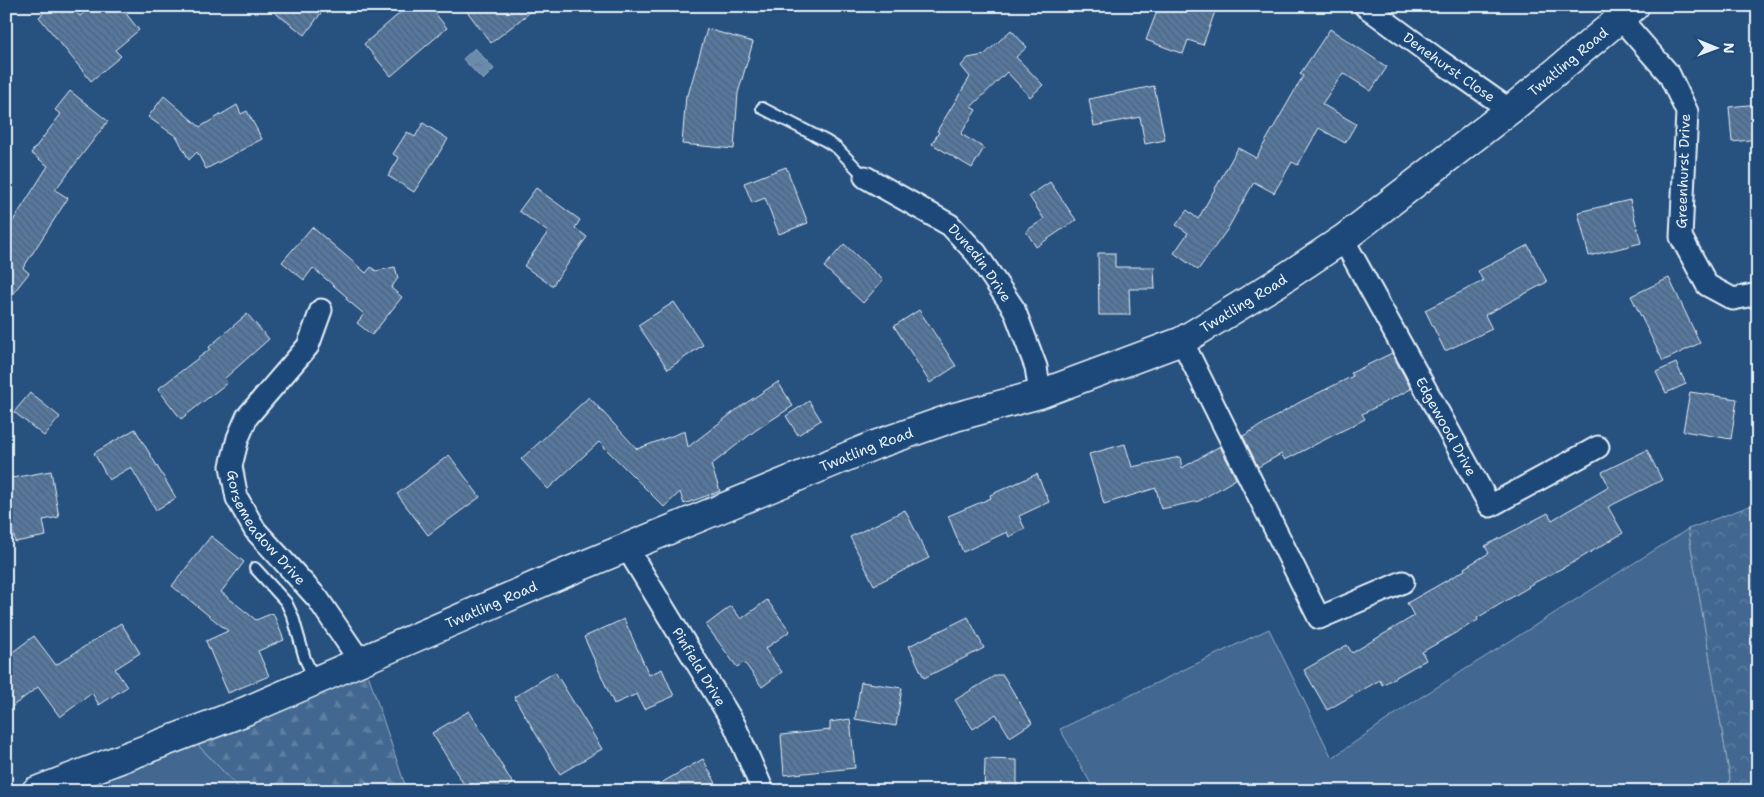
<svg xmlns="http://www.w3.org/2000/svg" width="1764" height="797" font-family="'Shantell Sans',sans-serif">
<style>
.grass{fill:#436891;stroke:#96acc4}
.forest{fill:url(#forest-firs);stroke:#96acc4}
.park{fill:url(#park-crowns);stroke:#96acc4}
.water{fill:url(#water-ripples);stroke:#9db3c9}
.building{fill:url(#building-back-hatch);stroke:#e8f1f8}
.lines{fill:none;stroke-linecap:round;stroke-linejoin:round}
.lane-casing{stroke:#e8f1f8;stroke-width:14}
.street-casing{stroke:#e8f1f8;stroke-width:25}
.secondary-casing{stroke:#e8f1f8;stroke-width:31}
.lane{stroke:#1f4a7a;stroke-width:10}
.street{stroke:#1f4a7a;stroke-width:21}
.secondary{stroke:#1f4a7a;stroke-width:28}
.labels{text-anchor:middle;stroke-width:4;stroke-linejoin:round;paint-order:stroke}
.street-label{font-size:14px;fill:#e8f1f8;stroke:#1f4a7a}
</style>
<defs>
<pattern id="forest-firs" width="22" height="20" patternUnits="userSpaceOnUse" patternTransform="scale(1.25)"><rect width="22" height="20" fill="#436891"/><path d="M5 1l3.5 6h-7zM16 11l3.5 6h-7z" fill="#5e7ea1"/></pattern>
<pattern id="park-crowns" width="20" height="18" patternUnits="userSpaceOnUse" patternTransform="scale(1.25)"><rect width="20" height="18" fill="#436891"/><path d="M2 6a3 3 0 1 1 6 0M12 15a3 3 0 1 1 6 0" fill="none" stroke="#5e7ea1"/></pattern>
<pattern id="water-ripples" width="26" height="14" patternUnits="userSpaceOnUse" patternTransform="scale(1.25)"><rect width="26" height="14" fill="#6b8aaa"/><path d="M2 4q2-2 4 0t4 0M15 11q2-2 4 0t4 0" fill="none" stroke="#5e7388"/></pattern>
<pattern id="building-back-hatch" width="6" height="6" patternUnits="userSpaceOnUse" patternTransform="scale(1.25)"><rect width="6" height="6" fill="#57789d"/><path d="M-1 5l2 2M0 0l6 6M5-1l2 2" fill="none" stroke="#4f6278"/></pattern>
</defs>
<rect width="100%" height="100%" fill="#27517f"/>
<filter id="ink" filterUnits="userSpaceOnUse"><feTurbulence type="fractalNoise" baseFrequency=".02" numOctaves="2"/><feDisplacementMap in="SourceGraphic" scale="10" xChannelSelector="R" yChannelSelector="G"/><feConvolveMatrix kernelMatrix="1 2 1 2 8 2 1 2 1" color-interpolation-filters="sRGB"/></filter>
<g filter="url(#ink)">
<path class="grass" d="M 1688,529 L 1730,778 L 1728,791 L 1095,791 L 1060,729 L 1269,629 L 1332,758 L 1407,706 Z
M 198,745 L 242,791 L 79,791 Z"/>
<path class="forest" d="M 367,671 L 407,791 L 242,791 L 198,745 Z"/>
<path class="park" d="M 1758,503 L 1758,791 L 1728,791 L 1730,778 L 1688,529 Z"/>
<path class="water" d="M 475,48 L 494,69 L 483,80 L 463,59 Z"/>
<path class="building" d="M 51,6 L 71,6 L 80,16 L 92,6 L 120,6 L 139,30 L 115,50 L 121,56 L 91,81 L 39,17 Z
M 266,6 L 326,6 L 305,35 Z
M 408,6 L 429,6 L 447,28 L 391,76 L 364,44 Z
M 463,6 L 538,6 L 491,43 Z
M 1159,6 L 1217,6 L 1203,45 L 1188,40 L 1183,54 L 1146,40 Z
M 707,29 L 753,42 L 738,93 L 734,149 L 682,144 L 686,95 L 688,95 Z
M 1330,29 L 1387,67 L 1371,91 L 1343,73 L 1322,104 L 1356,124 L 1345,143 L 1319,128 L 1298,165 L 1292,162 L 1274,193 L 1254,182 L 1227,230 L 1198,270 L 1174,253 L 1188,233 L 1176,225 L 1187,210 L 1198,219 L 1238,148 L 1256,158 L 1303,76 L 1300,74 Z
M 1011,30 L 1027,47 L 1016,57 L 1043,85 L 1030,97 L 1007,72 L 971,107 L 976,110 L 961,134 L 984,148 L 972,168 L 932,144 L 939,132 L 937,131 L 970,77 L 961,66 L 968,58 L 984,55 Z
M 1154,86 L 1165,140 L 1145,144 L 1140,117 L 1094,126 L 1089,99 Z
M 70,91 L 108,121 L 55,190 L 68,198 L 23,268 L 29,273 L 6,302 L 6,232 L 48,166 L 31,153 L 61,114 L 55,110 Z
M 164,96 L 200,127 L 237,105 L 241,114 L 247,111 L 262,139 L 206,169 L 197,152 L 189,160 L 177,137 L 148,117 Z
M 1758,104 L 1758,139 L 1732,142 L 1729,107 Z
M 423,123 L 448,139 L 414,192 L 388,176 L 399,158 L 393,154 L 407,132 L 415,137 Z
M 786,167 L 808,223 L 779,234 L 765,198 L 752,203 L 744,183 Z
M 1050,182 L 1076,220 L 1036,247 L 1026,231 L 1044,219 L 1029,196 Z
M 536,188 L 580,220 L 575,228 L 587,237 L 552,286 L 524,266 L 548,232 L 519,211 Z
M 1630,200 L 1641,243 L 1589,256 L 1578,212 Z
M 312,227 L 366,273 L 371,267 L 376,271 L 395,267 L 398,278 L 391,288 L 402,297 L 372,335 L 357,323 L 364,314 L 346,299 L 347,297 L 313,268 L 304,280 L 282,262 Z
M 844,244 L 883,280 L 863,303 L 824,267 Z
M 1528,245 L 1547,282 L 1485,315 L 1492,329 L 1445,351 L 1425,310 L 1483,281 L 1478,271 Z
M 1098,253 L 1115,253 L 1115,267 L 1154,267 L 1155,289 L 1129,289 L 1130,315 L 1099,315 Z
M 1669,278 L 1700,343 L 1663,361 L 1631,296 Z
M 674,302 L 703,345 L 668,369 L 638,325 Z
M 919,310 L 956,366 L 930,383 L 894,326 Z
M 247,314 L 269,339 L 224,379 L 227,383 L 181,419 L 158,389 L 210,349 L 209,347 Z
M 1392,353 L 1411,389 L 1362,414 L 1365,419 L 1285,460 L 1281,454 L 1258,467 L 1243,436 L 1300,402 L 1353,376 L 1351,373 Z
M 1676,363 L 1686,384 L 1666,393 L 1656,372 Z
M 778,382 L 793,406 L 756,430 L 711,465 L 720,491 L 684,504 L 680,492 L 664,507 L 599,442 L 548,489 L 521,459 L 589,397 L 637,449 L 685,431 L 688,447 L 740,407 Z
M 1690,392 L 1737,399 L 1731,439 L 1683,431 Z
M 30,393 L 60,417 L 44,436 L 14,412 Z
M 809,401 L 821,420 L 798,435 L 786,416 Z
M 135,429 L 176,498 L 156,510 L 131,467 L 109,480 L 94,453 Z
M 1125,444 L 1132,467 L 1180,457 L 1182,468 L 1220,446 L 1236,479 L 1199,501 L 1161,509 L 1156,488 L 1104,504 L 1089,454 Z
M 1647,450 L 1662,480 L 1608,507 L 1623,533 L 1574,562 L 1528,586 L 1529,587 L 1477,618 L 1478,620 L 1422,652 L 1426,660 L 1382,685 L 1380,680 L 1327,710 L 1304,670 L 1347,645 L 1352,653 L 1414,616 L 1407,603 L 1465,570 L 1464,568 L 1489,553 L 1485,546 L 1548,513 L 1552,520 L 1609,487 L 1602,472 Z
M 449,455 L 480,497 L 428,535 L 397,494 Z
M 51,471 L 59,517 L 43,520 L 46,536 L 15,542 L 6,493 L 6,479 Z
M 1037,474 L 1049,502 L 1019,516 L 1025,529 L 1009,537 L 1007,532 L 963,552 L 948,516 L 991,498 L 990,495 Z
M 905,510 L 929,558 L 874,585 L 850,537 Z
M 211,536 L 244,562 L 221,592 L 256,620 L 273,613 L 284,640 L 258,651 L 269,676 L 228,693 L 206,641 L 228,631 L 172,586 Z
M 767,600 L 790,631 L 765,649 L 782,672 L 762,687 L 744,662 L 737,667 L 706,625 L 731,606 L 741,619 Z
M 968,617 L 984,648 L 924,678 L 909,646 Z
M 624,619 L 649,675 L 662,669 L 674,696 L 644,709 L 637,694 L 614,704 L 584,637 Z
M 121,623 L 140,653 L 115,669 L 127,687 L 99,705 L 92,693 L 60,717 L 38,687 L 6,711 L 6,657 L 34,636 L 56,665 Z
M 555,672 L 602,749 L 560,774 L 514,697 Z
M 996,675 L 1003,675 L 1032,723 L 1010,737 L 996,714 L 973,729 L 955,700 Z
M 861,682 L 902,688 L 896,726 L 855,719 Z
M 469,711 L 513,784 L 502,791 L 468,791 L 432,733 Z
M 850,719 L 855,768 L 784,775 L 781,735 L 830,730 L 830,722 Z
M 703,759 L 720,791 L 647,791 Z
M 985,759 L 1017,760 L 1017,791 L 984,791 Z"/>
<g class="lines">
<defs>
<path id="lane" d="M 762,108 L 826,141 L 837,148 L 865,177
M 255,568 L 286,602 L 293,617 L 305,659 L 315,680"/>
<g id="street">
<path id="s1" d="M 1365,6 L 1437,59 L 1510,110"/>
<path d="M 1620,18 L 1669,74 L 1687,112 L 1681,237 L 1707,285 L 1733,299 L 1758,294"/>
<path id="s2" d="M 865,177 L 950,225 L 976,253 L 1014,309 L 1036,367 L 1040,394"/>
<path id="s3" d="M 1343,239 L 1490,506 L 1598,447"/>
<path id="s4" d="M 321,310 L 308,346 L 247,417 L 238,438 L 231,466 L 237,498 L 255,530 L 318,599 L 360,661"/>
<path d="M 1182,341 L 1319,618 L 1403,582"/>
<path id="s5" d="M 627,548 L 734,724 L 763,791"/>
</g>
<g id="secondary">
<path id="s6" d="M 36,791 L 241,713 L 555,577 L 875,445 L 955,417 L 1040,394 L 1182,341 L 1277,283 L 1343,239 L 1510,110 L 1635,6"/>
</g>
</defs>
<use href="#lane" class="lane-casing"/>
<use href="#street" class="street-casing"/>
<use href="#secondary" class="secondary-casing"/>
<use href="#lane" class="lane"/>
<use href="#street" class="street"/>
<use href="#secondary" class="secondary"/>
</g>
</g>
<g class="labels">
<g class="street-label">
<text dy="5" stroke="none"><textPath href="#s6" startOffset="1709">Twatling Road</textPath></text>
<text dy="5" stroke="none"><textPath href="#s1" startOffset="104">Denehurst Close</textPath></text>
<text transform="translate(1683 171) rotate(-88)" y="5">Greenhurst Drive</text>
<text dy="5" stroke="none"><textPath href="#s2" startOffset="146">Dunedin Drive</textPath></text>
<text dy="5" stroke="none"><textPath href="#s6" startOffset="1304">Twatling Road</textPath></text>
<text dy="5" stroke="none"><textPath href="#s3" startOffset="214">Edgewood Drive</textPath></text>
<text dy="5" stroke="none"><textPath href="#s6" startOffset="898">Twatling Road</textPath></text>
<text dy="5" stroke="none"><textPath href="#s4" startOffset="256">Gorsemeadow Drive</textPath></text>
<text dy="5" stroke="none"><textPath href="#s6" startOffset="492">Twatling Road</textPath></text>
<text dy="5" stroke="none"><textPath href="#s5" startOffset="139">Pinfield Drive</textPath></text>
</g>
</g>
<rect width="1764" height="797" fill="none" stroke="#1f4a7a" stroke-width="25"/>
<rect x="12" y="12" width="1739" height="772" fill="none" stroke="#e8f1f8" stroke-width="2" filter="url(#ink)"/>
<g transform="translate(1716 48) rotate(91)" stroke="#1f4a7a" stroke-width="4" paint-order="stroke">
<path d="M0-4L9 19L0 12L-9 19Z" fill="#e8f1f8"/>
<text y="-8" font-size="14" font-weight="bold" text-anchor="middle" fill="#e8f1f8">N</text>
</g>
</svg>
